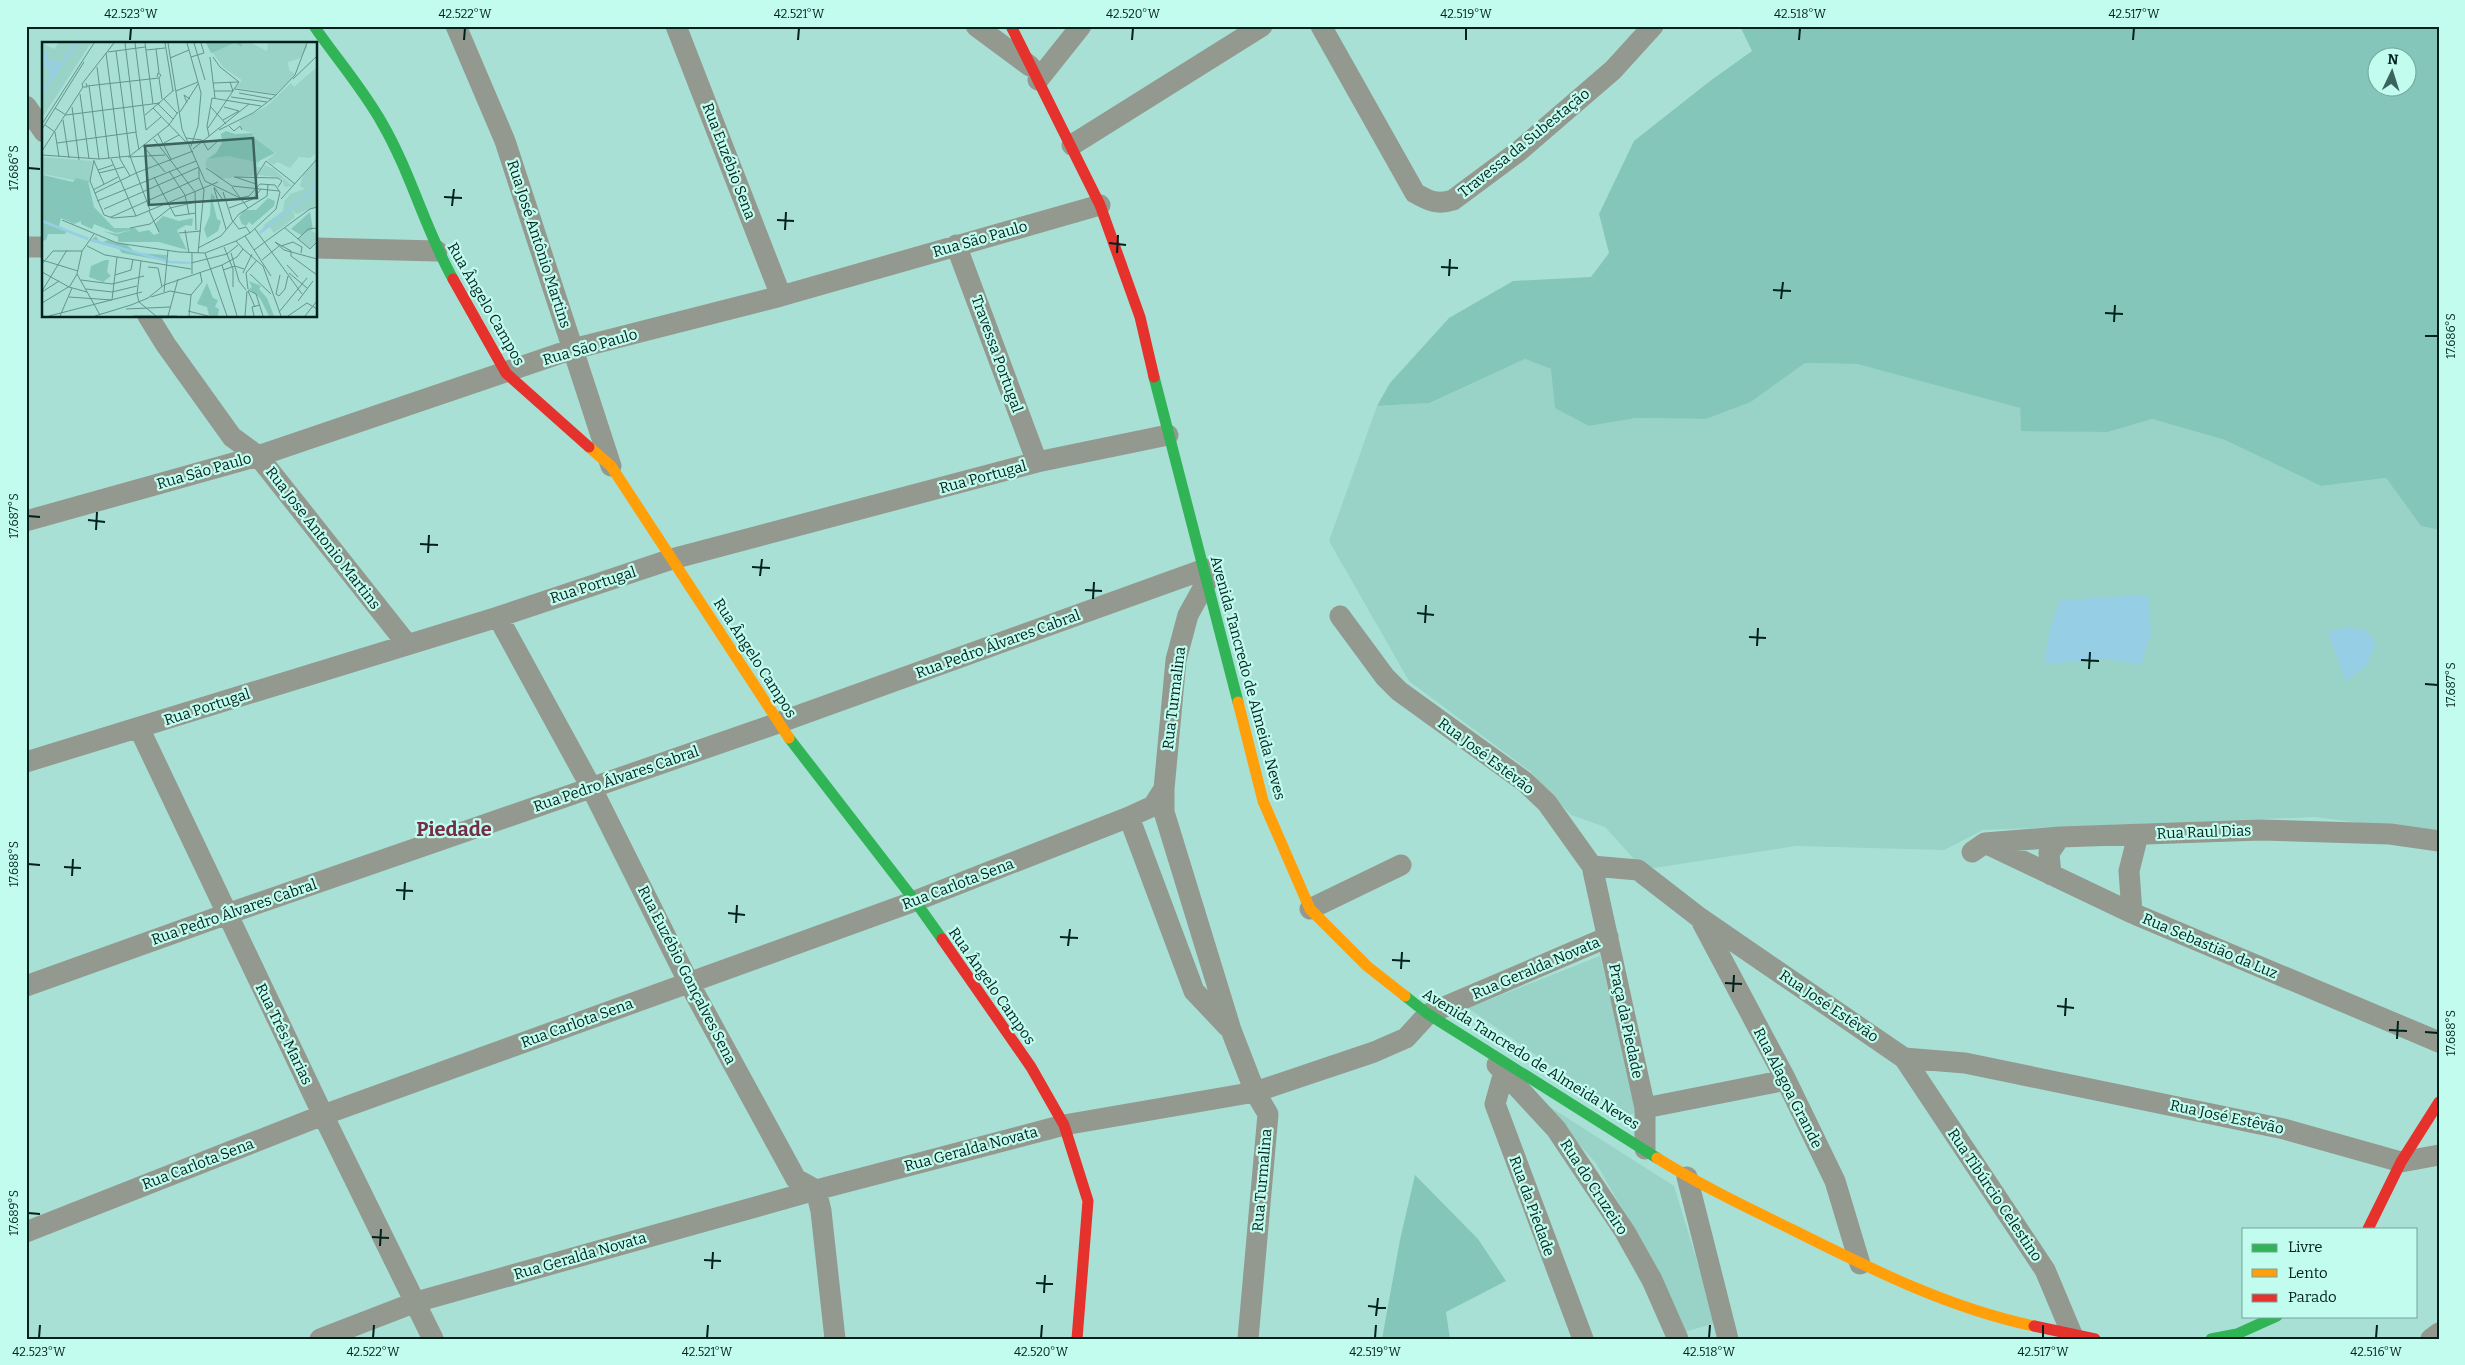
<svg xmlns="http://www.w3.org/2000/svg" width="2465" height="1365" font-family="Bitter,serif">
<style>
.green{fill:#99d2c6}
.forest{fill:#84c7ba;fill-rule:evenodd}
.water{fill:#96cee6}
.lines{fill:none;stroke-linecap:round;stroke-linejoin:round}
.street{stroke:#93998f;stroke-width:21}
.fast{stroke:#30b455;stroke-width:11}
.slow{stroke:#ff9f0a;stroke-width:11}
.jam{stroke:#e5322d;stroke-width:11}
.ticks{fill:none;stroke:#00211c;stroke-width:2}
.labels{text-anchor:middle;stroke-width:4.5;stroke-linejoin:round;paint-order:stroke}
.street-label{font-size:15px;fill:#00211c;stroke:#c2fcef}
.district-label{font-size:20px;font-weight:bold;fill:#732e47;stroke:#c2fcef}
.inset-river{fill:none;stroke:#96cee6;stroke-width:2.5}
.inset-road{fill:none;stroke:#65948b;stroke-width:1}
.view{fill:#3b645d;fill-opacity:0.15;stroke:#3b645d;stroke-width:2.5}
.inset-edge{fill:none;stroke:#00211c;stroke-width:2.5}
.neatline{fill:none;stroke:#00211c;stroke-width:2}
.ticks-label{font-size:12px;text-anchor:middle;fill:#00211c}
</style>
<rect width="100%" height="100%" fill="#a8e0d5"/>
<path class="green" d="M 1525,359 L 1551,369 L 1589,426 L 1637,418 L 1706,419 L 1751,402 L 1805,363 L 1857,364 L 2020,408 L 2021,430 L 2108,432 L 2152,419 L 2225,440 L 2321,486 L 2386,478 L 2421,526 L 2439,530 L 2439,834 L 2316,817 L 1983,830 L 1944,850 L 1796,846 L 1654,868 L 1633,858 L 1605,827 L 1571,815 L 1531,772 L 1409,681 L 1329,541 L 1377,406 L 1431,403 Z
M 1600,956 L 1637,1112 L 1625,1117 L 1468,1008 Z
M 1539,1100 L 1674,1186 L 1716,1323 L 1684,1332 L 1653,1263 L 1596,1163 Z"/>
<path class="forest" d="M 1740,26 L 2439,26 L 2439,530 L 2421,526 L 2386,478 L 2321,486 L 2225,440 L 2152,419 L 2108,432 L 2021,431 L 2020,408 L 1857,364 L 1805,363 L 1751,402 L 1706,419 L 1637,418 L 1589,426 L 1555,408 L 1551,369 L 1525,359 L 1430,403 L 1377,406 L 1390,383 L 1449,318 L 1513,281 L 1591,277 L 1609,253 L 1599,214 L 1634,141 L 1710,81 L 1752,51 ZM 2378,58 L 2408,58 L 2408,88 L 2378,88 Z
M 1415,1175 L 1478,1239 L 1506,1281 L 1446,1312 L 1450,1339 L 1382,1339 L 1400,1240 Z"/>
<path class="water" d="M 2148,595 L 2151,632 L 2141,665 L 2107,659 L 2044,664 L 2050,629 L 2060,600 Z
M 2345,628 L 2365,629 L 2376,643 L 2367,665 L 2346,681 L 2328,632 Z"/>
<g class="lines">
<path class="street" d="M 456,26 L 505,141 L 611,466
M 676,26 L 781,296
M 976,26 L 1030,66
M 1321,26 L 1415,193 C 1429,201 1437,205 1453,200 L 1519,151 L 1613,70 L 1653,26
M 1038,80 L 1081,26
M 26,106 L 44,132
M 1072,145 L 1262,26
M 956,245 L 1037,462
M 26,247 L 44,247
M 316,248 L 437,251
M 148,316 L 166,345 L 232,437 L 258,456 L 407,644
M 26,521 L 258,456 L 573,349 L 781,296 L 1100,205
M 1207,581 L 1188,615 L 1176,660 L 1164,789 L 1164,812 L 1231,1030 L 1255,1092 L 1268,1114 L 1248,1339
M 1340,616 L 1385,677 L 1399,691 L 1525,782 L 1547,803 L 1592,866 L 1645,1108 L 1645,1149
M 498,617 L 591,787 L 689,983 L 796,1179 L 816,1190 L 821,1211 L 835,1339
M 139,728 L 323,1115 L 433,1339
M 26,762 L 498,617 L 672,559 L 1037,462 L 1168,435
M 1129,817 L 1194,991 L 1228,1027
M 1985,843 L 2132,913 L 2439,1042
M 1972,852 L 1985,843 L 2060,837 L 2260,830 L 2390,834 L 2439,841
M 1592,866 L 1638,870 L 1700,918 L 1904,1058 L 1965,1063 L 2284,1129 L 2401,1162 L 2439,1155
M 2051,875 L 2049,853 L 2060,837
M 1310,909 L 1401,865
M 2132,913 L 2129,871 L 2138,835
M 1702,922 L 1786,1080 L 1835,1181 L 1860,1264
M 26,986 L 227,914 L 778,723 L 1205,569
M 1904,1058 L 2045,1270 L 2074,1339
M 1497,1065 L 1556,1129 L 1625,1232 L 1652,1280 L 1678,1339
M 1504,1072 L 1495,1104 L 1583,1339
M 1645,1108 L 1786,1080
M 1687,1177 L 1728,1339
M 26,1232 L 323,1115 L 915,901 L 1129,817 L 1153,806 L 1164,789
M 320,1339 L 416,1302 L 816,1190 L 1064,1125 L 1255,1092 L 1374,1052 L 1406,1038 L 1428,1014 L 1608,937
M 2431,1339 L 2439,1333"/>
<path class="fast" d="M 314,26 C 336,58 363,89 382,123 C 411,173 425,229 453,279
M 1154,377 L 1238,702
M 789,738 L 915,901 L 942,939
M 1405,996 L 1428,1014 L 1657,1158
M 2211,1339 L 2237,1334 L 2277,1316"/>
<path class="slow" d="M 589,447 L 611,466 L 789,738
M 1238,702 L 1263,801 L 1310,909 L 1367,966 L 1405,996
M 1657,1158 C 1700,1185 1746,1207 1791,1229 C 1869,1268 1948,1308 2034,1326"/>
<path class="jam" d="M 1011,26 L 1100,205 L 1140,317 L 1154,377
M 453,279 L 506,373 L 589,447
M 942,939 L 1031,1067 L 1064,1125 L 1088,1201 L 1077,1339
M 2368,1229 L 2401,1162 L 2439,1102
M 2034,1326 L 2095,1339"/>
</g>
<path class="ticks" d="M 130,40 L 131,28M 464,40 L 465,28M 798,40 L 799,28M 1132,40 L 1133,28M 1466,40 L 1466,28M 1799,40 L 1800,28M 2133,40 L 2134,28M 28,168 L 40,169M 444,197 L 462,198M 452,206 L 454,189M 777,220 L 794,221M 785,230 L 786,212M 1109,243 L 1126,245M 1117,253 L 1118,235M 1441,267 L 1458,268M 1449,276 L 1450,259M 1773,290 L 1791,291M 1781,299 L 1783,282M 2105,313 L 2123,314M 2114,322 L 2115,305M 2425,336 L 2438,336M 28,516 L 40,517M 88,520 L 105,522M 96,530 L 97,512M 420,544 L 438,545M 428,553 L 429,535M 752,567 L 770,568M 760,576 L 762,559M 1085,590 L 1102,591M 1093,599 L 1094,582M 1417,613 L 1434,615M 1425,623 L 1426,605M 1749,637 L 1766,638M 1757,646 L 1758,628M 2081,660 L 2099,661M 2089,669 L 2090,652M 2425,684 L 2438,685M 28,864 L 40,865M 64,867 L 81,868M 72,876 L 73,859M 396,890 L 413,891M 404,900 L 405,882M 728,913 L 745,915M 736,923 L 737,905M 1060,937 L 1078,938M 1068,946 L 1070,929M 1392,960 L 1410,961M 1401,969 L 1402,952M 1725,983 L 1742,984M 1733,992 L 1734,975M 2057,1006 L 2074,1008M 2065,1016 L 2066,998M 2389,1030 L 2407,1031M 2425,1032 L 2438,1033M 2397,1039 L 2398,1021M 28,1213 L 40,1214M 372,1237 L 389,1238M 380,1246 L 381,1229M 704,1260 L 721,1261M 712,1269 L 713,1252M 1036,1283 L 1053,1284M 1044,1293 L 1045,1275M 1368,1306 L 1386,1308M 1376,1316 L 1378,1298M 39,1338 L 40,1325M 373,1338 L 374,1325M 707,1338 L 708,1325M 1041,1338 L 1042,1325M 1375,1338 L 1376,1325M 1709,1338 L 1710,1325M 2043,1338 L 2043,1325M 2376,1338 L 2377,1325"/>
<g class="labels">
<g class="street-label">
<text transform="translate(1524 143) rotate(-39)" y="5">Travessa da Subestação</text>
<text transform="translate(729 161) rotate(69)" y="5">Rua Euzébio Sena</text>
<text transform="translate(980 239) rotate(-16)" y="5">Rua São Paulo</text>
<text transform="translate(539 244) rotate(72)" y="5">Rua José Antônio Martins</text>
<text transform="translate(486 304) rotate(60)" y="5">Rua Ângelo Campos</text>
<text transform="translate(590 347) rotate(-16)" y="5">Rua São Paulo</text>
<text transform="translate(997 354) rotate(70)" y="5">Travessa Portugal</text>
<text transform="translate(204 471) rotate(-16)" y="5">Rua São Paulo</text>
<text transform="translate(983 477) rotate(-15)" y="5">Rua Portugal</text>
<text transform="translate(323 538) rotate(52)" y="5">Rua Jose Antonio Martins</text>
<text transform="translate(593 585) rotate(-18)" y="5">Rua Portugal</text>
<text transform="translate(998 644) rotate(-20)" y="5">Rua Pedro Álvares Cabral</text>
<text transform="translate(755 658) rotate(57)" y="5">Rua Ângelo Campos</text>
<text transform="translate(1248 678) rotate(75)" y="5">Avenida Tancredo de Almeida Neves</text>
<text transform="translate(1174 698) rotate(-83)" y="5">Rua Turmalina</text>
<text transform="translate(207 707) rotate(-18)" y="5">Rua Portugal</text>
<text transform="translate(1486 756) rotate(37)" y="5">Rua José Estêvão</text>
<text transform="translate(616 779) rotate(-19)" y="5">Rua Pedro Álvares Cabral</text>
<text transform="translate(2204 832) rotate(-2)" y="5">Rua Raul Dias</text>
<text transform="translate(958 884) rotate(-21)" y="5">Rua Carlota Sena</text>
<text transform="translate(234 912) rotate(-19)" y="5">Rua Pedro Álvares Cabral</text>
<text transform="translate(2210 946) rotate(23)" y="5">Rua Sebastião da Luz</text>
<text transform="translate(1536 968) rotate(-23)" y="5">Rua Geralda Novata</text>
<text transform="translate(687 975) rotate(63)" y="5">Rua Euzébio Gonçalves Sena</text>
<text transform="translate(992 986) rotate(55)" y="5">Rua Ângelo Campos</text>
<text transform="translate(1829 1006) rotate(34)" y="5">Rua José Estêvão</text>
<text transform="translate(1626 1021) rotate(78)" y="5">Praça da Piedade</text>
<text transform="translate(577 1023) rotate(-20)" y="5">Rua Carlota Sena</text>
<text transform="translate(284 1034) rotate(64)" y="5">Rua Três Marias</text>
<text transform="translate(1531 1059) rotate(32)" y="5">Avenida Tancredo de Almeida Neves</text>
<text transform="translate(1788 1088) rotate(63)" y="5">Rua Alagoa Grande</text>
<text transform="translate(2227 1117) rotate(12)" y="5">Rua José Estêvão</text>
<text transform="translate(971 1149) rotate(-15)" y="5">Rua Geralda Novata</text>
<text transform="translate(198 1164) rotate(-21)" y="5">Rua Carlota Sena</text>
<text transform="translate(1262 1180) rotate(-85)" y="5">Rua Turmalina</text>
<text transform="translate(1594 1187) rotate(57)" y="5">Rua do Cruzeiro</text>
<text transform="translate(1995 1195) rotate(56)" y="5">Rua Tibúrcio Celestino</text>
<text transform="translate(1532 1206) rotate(70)" y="5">Rua da Piedade</text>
<text transform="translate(580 1256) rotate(-16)" y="5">Rua Geralda Novata</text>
</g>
<g class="district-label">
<text x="454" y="836">Piedade</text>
</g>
</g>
<g transform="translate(42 42)">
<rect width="275" height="275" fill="#a8e0d5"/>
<path d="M 0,1 L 12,7 L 17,1 L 49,1 L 0,76 ZM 193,1 L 198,5 L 200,1 L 209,1 L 225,9 L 226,1 L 265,1 L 265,6 L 258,16 L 246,20 L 247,28 L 253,32 L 234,52 L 194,46 L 200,38 L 182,26 L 170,10 ZM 275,25 L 275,116 L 272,120 L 273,112 L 268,116 L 257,115 L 248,126 L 236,120 L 231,123 L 225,118 L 234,111 L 210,94 L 211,91 L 200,88 L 197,79 L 225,64 L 249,41 L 252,45 ZM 186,114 L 218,119 L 215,124 L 219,126 L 215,133 L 178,137 L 163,123 L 165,117 ZM 0,115 L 50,119 L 48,141 L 1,132 ZM 275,118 L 275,160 L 272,166 L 254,172 L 250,167 L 253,175 L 242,184 L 232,191 L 227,184 L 219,190 L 223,182 L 241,169 L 242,160 L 248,152 L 263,147 L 258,144 L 261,133 ZM 223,123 L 232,127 L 250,144 L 242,145 L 241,137 L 235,135 L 216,133 ZM 266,187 L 275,192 L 275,200 L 268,207 L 256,197 Z" fill="#99d2c6"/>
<path d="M 164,1 L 200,1 L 199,5 L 193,1 L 169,11 ZM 184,89 L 193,92 L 211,91 L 210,94 L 233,111 L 215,120 L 186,114 L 165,117 L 174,111 L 180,101 L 179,92 ZM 0,126 L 1,133 L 31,140 L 34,136 L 46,139 L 52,165 L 72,186 L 93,186 L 97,190 L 107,188 L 112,193 L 117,191 L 113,182 L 121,174 L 137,179 L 151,176 L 150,184 L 144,183 L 135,188 L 145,208 L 117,200 L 76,200 L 76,195 L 61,189 L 75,192 L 89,188 L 74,191 L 52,182 L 50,187 L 39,182 L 39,179 L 32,182 L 19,176 L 17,184 L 25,188 L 23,192 L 6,192 L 4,198 L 0,199 ZM 169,151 L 173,155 L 171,160 L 175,177 L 179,179 L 176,189 L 165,196 L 162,187 L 168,173 ZM 226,156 L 233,159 L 232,164 L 210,183 L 207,180 L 204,184 L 200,182 L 197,175 L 202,168 L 214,168 ZM 268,170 L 271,187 L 259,193 L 249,187 ZM 54,194 L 58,201 L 66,198 L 85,203 L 94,211 L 125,213 L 124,219 L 80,211 L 77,207 L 48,199 ZM 63,218 L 67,218 L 65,230 L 69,234 L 61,240 L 47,235 L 49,224 ZM 207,239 L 219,244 L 217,247 L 225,256 L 232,274 L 227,274 L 218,256 L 207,247 L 210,245 ZM 165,241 L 171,256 L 176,258 L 173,265 L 177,267 L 176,274 L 167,274 L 165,265 L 155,262 Z" fill="#84c7ba"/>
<path class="inset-river" d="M 0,16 L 4,11 L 3,18 L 16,22 L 9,31 L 9,27 L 0,21M 0,19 L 11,26 L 12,33M 0,50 L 34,1M 0,179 L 46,197M 218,191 L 270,149 L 275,141M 50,198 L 128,220 L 148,221"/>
<path class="inset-road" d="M 83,1 L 94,90M 93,1 L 104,88M 103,1 L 111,62M 123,1 L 131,49M 126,1 L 140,87 L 163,139 L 198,156 L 207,154 L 218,142 L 233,143 L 238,150 L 234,167 L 208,191 L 194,199 L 201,207 L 195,215 L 180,223 L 195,274M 145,1 L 159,51 L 156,84 L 149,104M 152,1 L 163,38M 114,7 L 117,31M 104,8 L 123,6M 74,9 L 88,114 L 108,168M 66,10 L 103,5M 64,11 L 78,117 L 88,134M 149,15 L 162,11 L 159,1M 168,15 L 173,56M 171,15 L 178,25 L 197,40M 128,16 L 147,8M 55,25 L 67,117M 117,36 L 120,57M 251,37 L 275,14M 44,41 L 45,45 L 41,45 L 40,42 L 72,1M 171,41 L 196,40M 45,44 L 117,36 L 119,33 L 116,31 L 115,35M 47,44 L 57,117M 193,47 L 234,53M 134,49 L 156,40M 172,49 L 191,49 L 188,40M 197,51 L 230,57M 38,52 L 47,117M 189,55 L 225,60M 122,57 L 135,71M 145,61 L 142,53 L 148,57M 116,62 L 131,77M 168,64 L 184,82M 30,65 L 37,118M 182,65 L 197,69M 13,66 L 24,73 L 118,61M 111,66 L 146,102M 138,70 L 156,42M 103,73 L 132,48M 21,78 L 27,116M 181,78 L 197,69M 0,82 L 52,1M 3,83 L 13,90 L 17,115M 187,84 L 192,89 L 198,84 L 200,88M 166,86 L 197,40M 0,87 L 42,20M 104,88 L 119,75M 177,88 L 211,71 L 232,55 L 253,33 L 265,1M 94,91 L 97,108M 116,92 L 129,117M 167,94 L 165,84 L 170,56 L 219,64M 144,96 L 160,98 L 166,108 L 178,97M 112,97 L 153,150 L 154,188M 15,101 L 95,90M 122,101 L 137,93M 101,104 L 123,130M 151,107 L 207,62M 0,109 L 41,45M 0,113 L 57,117 L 88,114 L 127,83 L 136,70M 86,115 L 123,113M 69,117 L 94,174M 52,118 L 48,139 L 62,173 L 71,176 L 94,174 L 176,140M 52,119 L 62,142M 164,126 L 190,144 L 237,149M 56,128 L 71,123M 127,129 L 143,153 L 147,172M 57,131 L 82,125M 112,135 L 133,174 L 154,171M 192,135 L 236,136 L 240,139 L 236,145M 193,135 L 214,142M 214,144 L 215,133 L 224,119 L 253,142M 172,145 L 181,158M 190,145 L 206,166M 172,146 L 184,187M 51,148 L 76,135M 181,150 L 190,178 L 197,187 L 204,185 L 208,191M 53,151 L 94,131 L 151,109M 239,157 L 275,117M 55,159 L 154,119M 187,166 L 211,157 L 219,147M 62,167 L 157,125M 107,169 L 117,190M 69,175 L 157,136M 20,178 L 75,201 L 137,210 L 163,211 L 194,199M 88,186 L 108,182 L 128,166 L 154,160M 243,186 L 268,207 L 275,200M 213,187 L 260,252M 143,188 L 147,211M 137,191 L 159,189M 52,192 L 40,209 L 35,232 L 58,273M 203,194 L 229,234M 256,197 L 266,187 L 275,186M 233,200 L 249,209 L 249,214 L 275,233M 233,200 L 242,208 L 275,217M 45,204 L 63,213 L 149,227M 239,204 L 251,200 L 260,205 L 259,211M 182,205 L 191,227 L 191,245M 156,206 L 179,194 L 197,172 L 225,154 L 226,142M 201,207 L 221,224 L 239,274M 212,208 L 268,167 L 275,165M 150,211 L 150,232M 156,211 L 162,148 L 157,136 L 157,126M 163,211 L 185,274M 189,211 L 197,239 L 204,248M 0,218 L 36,229M 220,218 L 237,204M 99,219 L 95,252 L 97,260 L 114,274M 149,221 L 185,212 L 196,203M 0,222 L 11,209 L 40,209M 245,223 L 256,235M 106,225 L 116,226 L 120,245M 181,228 L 193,224 L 202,227M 0,230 L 27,245 L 45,250M 201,231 L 210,212M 247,231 L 265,246M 208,232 L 229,252M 73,233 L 89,228 L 91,217M 238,233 L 234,252 L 237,254 L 243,247 L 246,234M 39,238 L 70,242 L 102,234M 44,247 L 70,250 L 95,244M 206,247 L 204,231 L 215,218M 206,248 L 214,252 L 221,274M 0,249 L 25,208M 206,249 L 213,265M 0,250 L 17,239M 122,250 L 126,208M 27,255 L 70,258 L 75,215M 109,255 L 128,249 L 149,253M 256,259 L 271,239M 0,261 L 28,244 L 35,232M 84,267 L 128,265M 146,269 L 166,274M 237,270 L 265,236M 7,274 L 100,250M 18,274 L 30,246M 53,274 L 89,263 L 106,256 L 122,243 L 180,223M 91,274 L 135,274M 126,274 L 136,237M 147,274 L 149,253 L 160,240 L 158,230M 203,274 L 205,249M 212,274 L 210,265 L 218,263M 246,274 L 265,261 L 275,267M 263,274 L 275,259"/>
<path class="view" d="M 211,96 L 215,156 L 107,163 L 103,104 Z"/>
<rect width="275" height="275" class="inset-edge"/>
</g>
<rect width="2465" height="1365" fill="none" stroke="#c2fcef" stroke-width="55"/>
<rect x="2242" y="1228" width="175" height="90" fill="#c2fcef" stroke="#74a49b"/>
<rect x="2252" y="1244" width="25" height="8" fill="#30b455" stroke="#74a49b"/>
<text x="2288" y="1252" font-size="15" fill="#00211c">Livre</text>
<rect x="2252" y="1269" width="25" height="8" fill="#ff9f0a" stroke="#74a49b"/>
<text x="2288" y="1278" font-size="15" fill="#00211c">Lento</text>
<rect x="2252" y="1294" width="25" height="8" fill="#e5322d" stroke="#74a49b"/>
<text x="2288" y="1302" font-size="15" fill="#00211c">Parado</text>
<g transform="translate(2392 72) rotate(4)"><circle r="24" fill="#c2fcef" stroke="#74a49b"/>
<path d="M0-4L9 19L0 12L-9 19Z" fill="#3b645d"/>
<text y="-8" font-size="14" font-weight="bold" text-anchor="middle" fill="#00211c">N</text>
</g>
<rect x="28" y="28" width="2410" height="1310" class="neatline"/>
<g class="ticks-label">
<text x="131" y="18">42.523°W</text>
<text x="465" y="18">42.522°W</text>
<text x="799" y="18">42.521°W</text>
<text x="1133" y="18">42.520°W</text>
<text x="1466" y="18">42.519°W</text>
<text x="1800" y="18">42.518°W</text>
<text x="2134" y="18">42.517°W</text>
<text transform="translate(14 168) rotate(-90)" y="4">17.686°S</text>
<text transform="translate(2451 336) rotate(-90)" y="4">17.686°S</text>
<text transform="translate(14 516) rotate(-90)" y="4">17.687°S</text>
<text transform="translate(2451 685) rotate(-90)" y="4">17.687°S</text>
<text transform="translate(14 864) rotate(-90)" y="4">17.688°S</text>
<text transform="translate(2451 1033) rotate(-90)" y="4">17.688°S</text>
<text transform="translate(14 1213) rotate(-90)" y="4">17.689°S</text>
<text x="39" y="1356">42.523°W</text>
<text x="373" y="1356">42.522°W</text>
<text x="707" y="1356">42.521°W</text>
<text x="1041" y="1356">42.520°W</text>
<text x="1375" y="1356">42.519°W</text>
<text x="1709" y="1356">42.518°W</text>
<text x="2043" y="1356">42.517°W</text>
<text x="2376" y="1356">42.516°W</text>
</g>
</svg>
